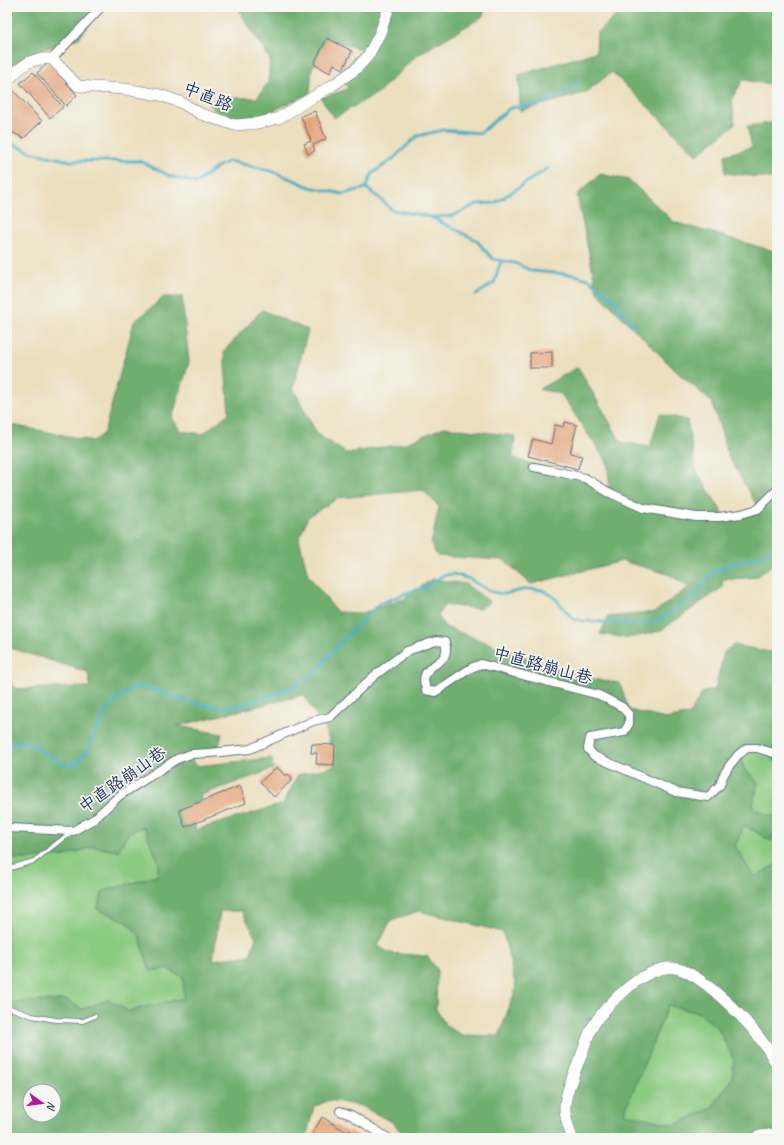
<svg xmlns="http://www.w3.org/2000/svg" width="784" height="1145" font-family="Caveat,'LXGW WenKai TC',sans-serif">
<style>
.green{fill:#8bca81;stroke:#537c70}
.forest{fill:#70ae6f;stroke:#466e66;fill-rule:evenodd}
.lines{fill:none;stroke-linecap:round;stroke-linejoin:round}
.stream{stroke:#45afc4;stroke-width:3}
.building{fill:#e4a57b}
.service-casing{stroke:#646d80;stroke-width:5.5}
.minor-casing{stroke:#646d80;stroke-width:10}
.tertiary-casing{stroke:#646d80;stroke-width:12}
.service{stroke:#fff;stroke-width:4}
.minor{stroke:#fff;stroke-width:8}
.tertiary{stroke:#fff;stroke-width:11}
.labels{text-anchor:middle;stroke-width:3.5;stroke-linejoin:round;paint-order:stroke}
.street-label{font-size:17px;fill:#1b2f5e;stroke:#f6f6f2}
</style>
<rect width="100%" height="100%" fill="#f6f6f2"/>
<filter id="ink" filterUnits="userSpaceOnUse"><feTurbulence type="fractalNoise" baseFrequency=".025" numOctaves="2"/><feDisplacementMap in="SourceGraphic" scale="8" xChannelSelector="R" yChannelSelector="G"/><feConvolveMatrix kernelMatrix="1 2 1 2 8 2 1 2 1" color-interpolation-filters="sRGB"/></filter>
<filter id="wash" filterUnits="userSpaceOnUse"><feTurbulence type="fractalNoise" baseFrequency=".012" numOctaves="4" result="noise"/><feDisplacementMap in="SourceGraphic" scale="16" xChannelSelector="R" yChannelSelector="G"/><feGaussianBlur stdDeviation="0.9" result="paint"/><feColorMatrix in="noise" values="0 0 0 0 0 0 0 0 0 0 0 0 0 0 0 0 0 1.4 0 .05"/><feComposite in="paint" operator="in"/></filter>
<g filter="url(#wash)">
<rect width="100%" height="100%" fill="#ecdfbe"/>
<path class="green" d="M 748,746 L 766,751 L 777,764 L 777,818 L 752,808 L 758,783 L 743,767 L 741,753 Z
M 744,825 L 771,841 L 777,825 L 777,864 L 754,877 L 735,846 Z
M 144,827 L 159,863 L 157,876 L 103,891 L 98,909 L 126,921 L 139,935 L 150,971 L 167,969 L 183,977 L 185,998 L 128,1011 L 109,1000 L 82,1009 L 66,1000 L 7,1003 L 7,860 L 64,856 L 94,847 L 118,851 L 129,832 Z
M 668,1005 L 700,1013 L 718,1028 L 734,1060 L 732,1078 L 712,1108 L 675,1125 L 624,1113 Z"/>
<path class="forest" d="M 7,7 L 102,7 L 79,38 L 28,54 L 7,71 Z
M 239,7 L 487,7 L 482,17 L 416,56 L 379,92 L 334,118 L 321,98 L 348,89 L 342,72 L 361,49 L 336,42 L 312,68 L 310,93 L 260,117 L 224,117 L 209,105 L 216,97 L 257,98 L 268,82 L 270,59 L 239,11 Z
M 618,7 L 777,7 L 777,85 L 743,80 L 732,98 L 735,124 L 697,155 L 612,72 L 585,93 L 520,111 L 519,75 L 596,52 L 597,33 L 620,12 Z
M 777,122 L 777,179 L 725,173 L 725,155 L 752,147 L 747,126 Z
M 600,174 L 629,180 L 674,222 L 777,252 L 777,561 L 757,577 L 722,580 L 723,587 L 660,631 L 628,638 L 600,634 L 608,617 L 655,612 L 689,587 L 668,574 L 622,561 L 531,584 L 504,560 L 437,556 L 431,544 L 439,507 L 423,490 L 338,498 L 308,517 L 299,539 L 308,575 L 337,612 L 362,613 L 404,599 L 432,579 L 465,584 L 490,602 L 480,609 L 444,605 L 438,616 L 445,627 L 578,677 L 620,683 L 629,710 L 666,719 L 690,714 L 702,693 L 715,689 L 724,652 L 734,645 L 770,652 L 777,650 L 777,764 L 765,751 L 748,746 L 741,753 L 743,767 L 758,783 L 752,808 L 777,818 L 777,825 L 771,841 L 744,825 L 735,846 L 754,877 L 777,864 L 777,1138 L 407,1138 L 392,1122 L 361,1106 L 329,1100 L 314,1107 L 306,1138 L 7,1138 L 7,1003 L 66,1000 L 82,1009 L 109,1000 L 128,1011 L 184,998 L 183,977 L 167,969 L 150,971 L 139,935 L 126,921 L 97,909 L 103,891 L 157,876 L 159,863 L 144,827 L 129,832 L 118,851 L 94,847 L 64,856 L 7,860 L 7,682 L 18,689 L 90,687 L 88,672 L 7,647 L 7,424 L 93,441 L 104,433 L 134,322 L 164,297 L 182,297 L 189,362 L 172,418 L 181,431 L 203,434 L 229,413 L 224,351 L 262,310 L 308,330 L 293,388 L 317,434 L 346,453 L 404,444 L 444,427 L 515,436 L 513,458 L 610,489 L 607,462 L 561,394 L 539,389 L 578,367 L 621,442 L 650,447 L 660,414 L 687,420 L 696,470 L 728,522 L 758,507 L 729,458 L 712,402 L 677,372 L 597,292 L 577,195 ZM 303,695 L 326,729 L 335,766 L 298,775 L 283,804 L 195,830 L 201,795 L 273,769 L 272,758 L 196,766 L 190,758 L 217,753 L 222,734 L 177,726 ZM 220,911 L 242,911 L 256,938 L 250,955 L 213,960 ZM 419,911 L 503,932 L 516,988 L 499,1036 L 462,1035 L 446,1026 L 436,1009 L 437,969 L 427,956 L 389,953 L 378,946 L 391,920 ZM 668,1005 L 700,1013 L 718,1028 L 734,1060 L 732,1078 L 712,1108 L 675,1125 L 624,1113 ZM 30,1091 L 54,1091 L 54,1115 L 30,1115 Z"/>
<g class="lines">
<path class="stream" d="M 7,142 L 31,152 L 70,161 L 140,161 L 170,176 L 196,183 L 217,167 L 229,161 L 272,171 L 310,187 L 343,194 L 366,188 L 372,174 L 395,157 L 417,136 L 443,130 L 480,133 L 510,108 L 542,104 L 578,83
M 366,188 L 377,196 L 392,210 L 431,217 L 452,216 L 478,204 L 495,203 L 548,168
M 431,217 L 476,240 L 493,259 L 515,263 L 532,271 L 575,275 L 589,279 L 613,299 L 633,327
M 476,295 L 494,283 L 501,261
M 7,745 L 20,741 L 34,746 L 64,765 L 74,764 L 79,761 L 86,752 L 101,720 L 106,711 L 115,701 L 125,693 L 135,687 L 145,687 L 187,702 L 215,707 L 241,706 L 295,686 L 314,674 L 338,645 L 379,604 L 415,590 L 424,589 L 442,576 L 453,574 L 467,578 L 492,592 L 505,594 L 527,589 L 542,590 L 553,596 L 573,619 L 583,621 L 648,624 L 664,617 L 695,596 L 708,578 L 715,571 L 726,566 L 767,554 L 777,546"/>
</g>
<g id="blocks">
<path class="building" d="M 327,38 L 352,51 L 343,69 L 334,64 L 330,73 L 314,64 Z
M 49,62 L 77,95 L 66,106 L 37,73 Z
M 33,72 L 63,107 L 50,118 L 20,83 Z
M 10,87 L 42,121 L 24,138 L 7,130 L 7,90 Z
M 315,111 L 326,139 L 313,145 L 315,151 L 308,154 L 304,144 L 311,141 L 301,116 Z
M 552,352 L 552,368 L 530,368 L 530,353 Z
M 565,422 L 577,425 L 570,453 L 582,456 L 578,469 L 528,456 L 533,439 L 551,444 L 555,425 L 563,427 Z
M 312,744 L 335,745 L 334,765 L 316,764 L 317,753 L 311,753 Z
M 277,767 L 285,776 L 288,774 L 293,779 L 274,797 L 260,782 Z
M 240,786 L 246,803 L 185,827 L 179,810 Z
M 322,1117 L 348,1133 L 349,1130 L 363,1138 L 310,1138 Z"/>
</g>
</g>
<g filter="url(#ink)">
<use href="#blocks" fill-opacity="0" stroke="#646d80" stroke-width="1"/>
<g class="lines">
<defs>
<path id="service" d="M 7,869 L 34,861 L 70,833
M 7,1007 L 32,1016 L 56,1020 L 83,1021 L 95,1016"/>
<path id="minor" d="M 52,59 L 101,7
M 534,467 L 550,470 L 585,478 L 608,492 L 643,508 L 696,517 L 719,517 L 741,514 L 758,509 L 777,490
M 7,828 L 73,831 L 94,819 L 119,796 L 177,759 L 191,754 L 210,753 L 250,749 L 313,721 L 330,717 L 374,676 L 407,651 L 436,641 L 445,642 C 452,666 425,661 424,680 C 424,683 426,687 426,690 L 435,692 L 471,668 L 481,664 L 599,695 L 622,707 L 629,715 L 629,724 L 624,732 L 590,738 L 588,749 L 594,756 L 676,792 L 708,797 L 720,785 L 723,776 L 729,766 L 738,755 L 747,748 L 757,748 L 777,754
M 340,1111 L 351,1115 L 388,1138"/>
<path id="tertiary" d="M 7,81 C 22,66 29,57 52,59 L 78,86 L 125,89 L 160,95 L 180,102 L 201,114 L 235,125 L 258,123 L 279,118 L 333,85 L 356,69 L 368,56 L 380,33 L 389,7
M 572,1138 C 569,1128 564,1117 565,1106 C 566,1089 577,1067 583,1051 C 586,1043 588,1034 593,1026 C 606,1004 650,960 679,969 C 705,977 748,1021 764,1044 C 769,1050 772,1058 777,1064
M 755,1138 L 760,1136 L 777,1134"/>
</defs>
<use href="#service" class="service-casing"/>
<use href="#minor" class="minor-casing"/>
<use href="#tertiary" class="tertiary-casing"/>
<use href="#service" class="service"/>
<use href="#minor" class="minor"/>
<use href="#tertiary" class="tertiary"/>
</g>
</g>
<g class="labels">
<g class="street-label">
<text transform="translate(208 96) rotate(22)" y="6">中直路</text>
<text transform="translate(543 665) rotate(15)" y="6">中直路崩山巷</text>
<text transform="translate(122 779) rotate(-35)" y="6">中直路崩山巷</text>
</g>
</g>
<rect width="784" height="1145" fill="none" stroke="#f6f6f2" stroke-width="24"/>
<g transform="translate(42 1103) rotate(104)"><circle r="19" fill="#f6f6f2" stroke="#9ea6b7"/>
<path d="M0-3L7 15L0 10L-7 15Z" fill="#b5179e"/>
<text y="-6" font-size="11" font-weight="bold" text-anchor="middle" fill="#1b2f5e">N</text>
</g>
</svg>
